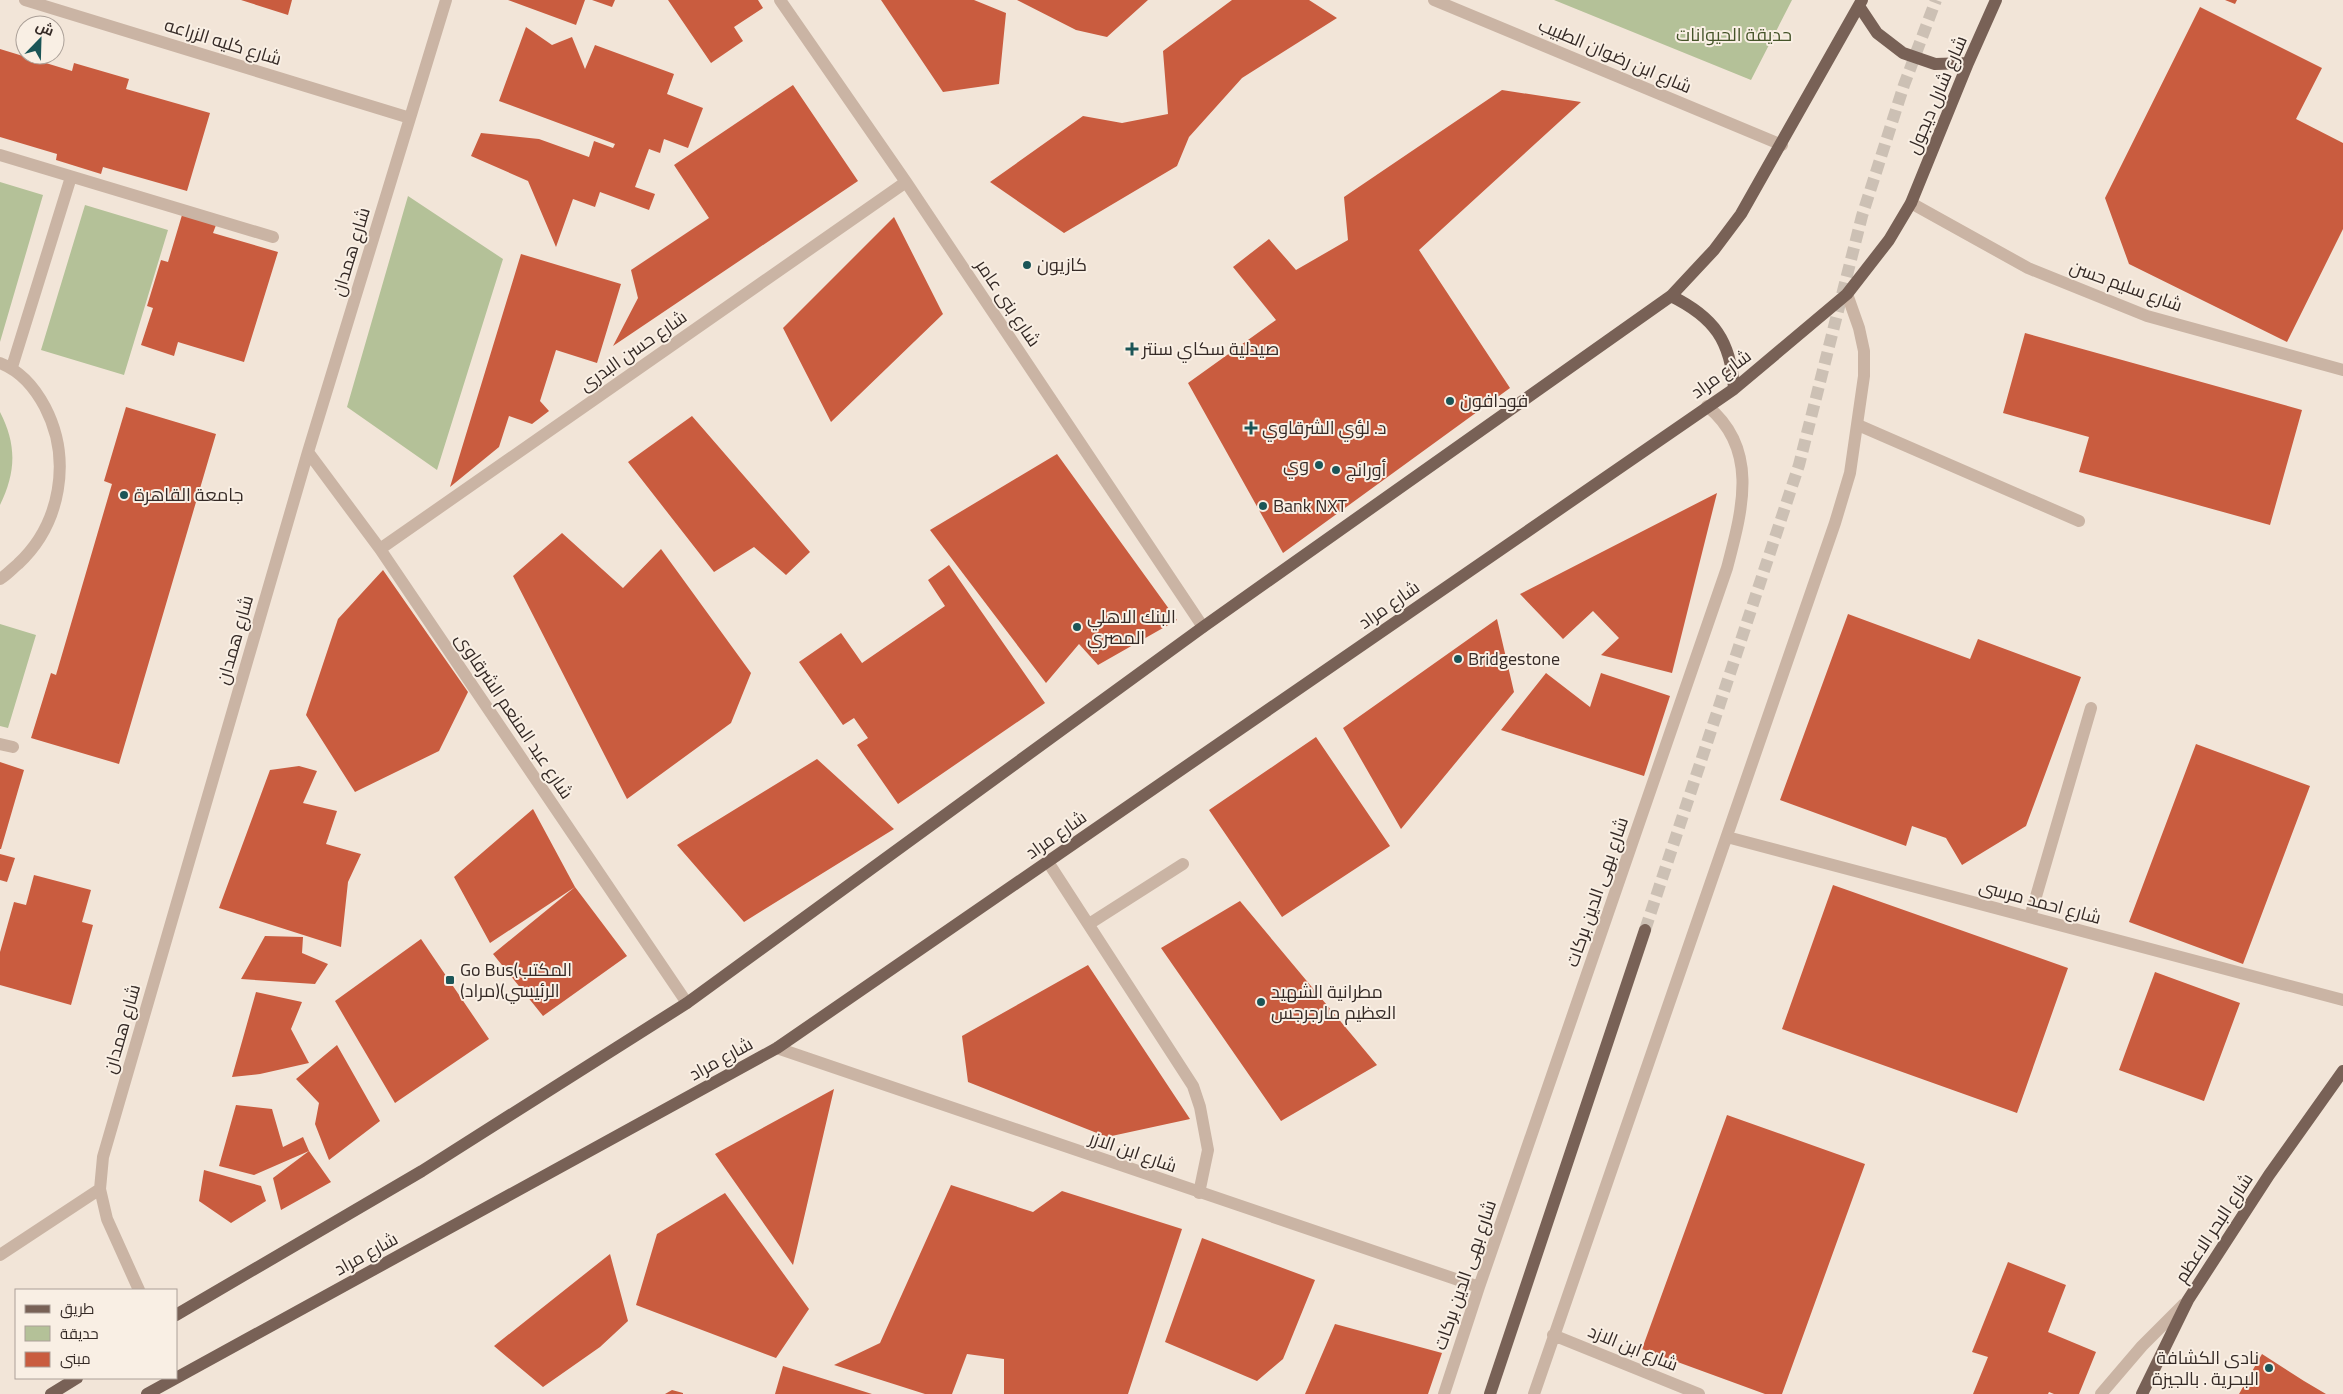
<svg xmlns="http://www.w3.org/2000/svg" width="2343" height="1394" font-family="'Titillium Web',Cairo,sans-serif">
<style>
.green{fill:#b4c198}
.building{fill:#c95c3f}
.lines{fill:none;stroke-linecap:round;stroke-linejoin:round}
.primary-tunnel{stroke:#ccc0b4;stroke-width:12;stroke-dasharray:12 6;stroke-linecap:butt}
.service{stroke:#cab4a4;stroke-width:12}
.minor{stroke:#cab4a4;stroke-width:12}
.primary{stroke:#786156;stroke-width:12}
.poi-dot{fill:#1b5557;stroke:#f9efe4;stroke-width:2}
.labels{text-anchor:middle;stroke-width:4;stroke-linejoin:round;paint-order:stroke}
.park-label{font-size:18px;fill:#455429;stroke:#f9efe4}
.street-label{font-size:18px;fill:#352a26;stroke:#f9efe4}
.poi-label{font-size:18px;fill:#352a26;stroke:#f9efe4;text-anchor:start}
</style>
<rect width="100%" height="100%" fill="#f2e5d8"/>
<path class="green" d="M 1554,0 L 1792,0 L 1751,80 Z
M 0,182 L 43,195 L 0,342 Z
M 408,196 L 503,259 L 437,470 L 347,407 Z
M 85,205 L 168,230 L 124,375 L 41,350 Z
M 0,412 C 17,445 16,472 0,505 Z
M 0,624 L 36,635 L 8,728 L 0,726 Z"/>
<path class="building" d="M 241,0 L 292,0 L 288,15 Z
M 508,0 L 585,0 L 576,25 Z
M 592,0 L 615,0 L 612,7 Z
M 668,0 L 758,0 L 763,8 L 734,27 L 743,41 L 711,63 Z
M 881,0 L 974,0 L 1006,13 L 999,84 L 943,92 Z
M 1017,0 L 1148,0 L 1107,37 L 1076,30 Z
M 1232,0 L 1309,0 L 1337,18 L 1242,78 L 1189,137 L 1177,166 L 1064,233 L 990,182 L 1083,116 L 1122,123 L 1168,114 L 1163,51 Z
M 2225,0 L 2237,0 L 2235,4 Z
M 2200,7 L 2322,68 L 2296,119 L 2343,143 L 2343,229 L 2287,342 L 2129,264 L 2105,198 Z
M 526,27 L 552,45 L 572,37 L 585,69 L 595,45 L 674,74 L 667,94 L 703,108 L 688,148 L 664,139 L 660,153 L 649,149 L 635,187 L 655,194 L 649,210 L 600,192 L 595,207 L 573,199 L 556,247 L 528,181 L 471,156 L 481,133 L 539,139 L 589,157 L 594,141 L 613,148 L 615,144 L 499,101 Z
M 0,49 L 72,71 L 74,63 L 129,79 L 126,89 L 210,113 L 187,191 L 103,167 L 101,174 L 56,160 L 57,154 L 0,137 Z
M 793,85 L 858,181 L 613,346 L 638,298 L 631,270 L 709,218 L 674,165 Z
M 1502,90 L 1581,102 L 1419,250 L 1510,388 L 1283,553 L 1188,383 L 1276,320 L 1233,267 L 1269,239 L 1296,270 L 1348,240 L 1344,197 Z
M 182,215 L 216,225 L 213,233 L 278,252 L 244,362 L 178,342 L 174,356 L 141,345 L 153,308 L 147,306 L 161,260 L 168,262 Z
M 894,217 L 943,314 L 831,422 L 783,328 Z
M 521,254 L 621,284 L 597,363 L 556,350 L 540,401 L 549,411 L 532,424 L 509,416 L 499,447 L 450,487 Z
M 2025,333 L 2302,410 L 2270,525 L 2079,472 L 2089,437 L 2003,413 Z
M 126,407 L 216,434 L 119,764 L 31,738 L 51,673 L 56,675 L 112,484 L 104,481 Z
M 692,416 L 810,552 L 786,575 L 754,547 L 714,572 L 628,462 Z
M 1057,454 L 1177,620 L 1098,665 L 1079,644 L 1046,683 L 930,530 Z
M 1717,493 L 1672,673 L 1601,655 L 1619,638 L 1593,611 L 1563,639 L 1520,594 Z
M 562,533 L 623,588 L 661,549 L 751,673 L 731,723 L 627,799 L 513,576 Z
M 949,565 L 1045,703 L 898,804 L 857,745 L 868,738 L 854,718 L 843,725 L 799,662 L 841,633 L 862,663 L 945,606 L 928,580 Z
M 383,570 L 468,692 L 439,751 L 355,792 L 306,715 L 338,619 Z
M 1848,614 L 1970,659 L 1978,639 L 2081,677 L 2026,826 L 1962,865 L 1946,838 L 1912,826 L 1906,846 L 1780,800 Z
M 1497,619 L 1514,692 L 1401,829 L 1343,728 Z
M 1546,673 L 1590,707 L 1601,673 L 1670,696 L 1644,776 L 1501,730 Z
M 1316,737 L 1390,846 L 1282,917 L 1209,810 Z
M 2196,744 L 2310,786 L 2243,964 L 2129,922 Z
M 817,759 L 894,829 L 744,922 L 677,845 Z
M 0,762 L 24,770 L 1,849 L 0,849 Z
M 299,766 L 317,771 L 303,803 L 337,811 L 326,844 L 361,854 L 348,882 L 341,947 L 219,908 L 270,770 Z
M 533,809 L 575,887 L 490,943 L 454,877 Z
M 0,854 L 15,858 L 7,882 L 0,880 Z
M 34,875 L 91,890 L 82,922 L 93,925 L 71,1005 L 0,985 L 0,952 L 14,902 L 26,905 Z
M 1833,885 L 2068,968 L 2017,1113 L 1782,1029 Z
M 575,887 L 627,956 L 543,1016 L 493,954 Z
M 1240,901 L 1377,1065 L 1281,1121 L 1161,948 Z
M 265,936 L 303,937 L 302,953 L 328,964 L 315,984 L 241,979 Z
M 421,939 L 489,1039 L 395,1103 L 335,1001 Z
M 1088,965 L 1190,1119 L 1107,1137 L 968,1082 L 962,1036 Z
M 2155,972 L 2240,1003 L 2204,1101 L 2119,1070 Z
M 256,992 L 302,1002 L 291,1029 L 309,1063 L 260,1074 L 232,1077 Z
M 337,1045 L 380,1121 L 329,1160 L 315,1124 L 319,1103 L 296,1079 Z
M 834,1089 L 793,1265 L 715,1154 Z
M 236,1105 L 272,1109 L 283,1147 L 303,1137 L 309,1151 L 331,1182 L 281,1210 L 273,1178 L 309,1151 L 254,1175 L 219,1166 Z
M 1727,1115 L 1865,1164 L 1782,1394 L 1765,1394 L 1642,1349 Z
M 204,1170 L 261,1186 L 266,1201 L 231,1223 L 199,1201 Z
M 951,1185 L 1033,1212 L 1062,1191 L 1182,1229 L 1128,1394 L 1004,1394 L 1004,1359 L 967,1354 L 952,1394 L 925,1394 L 834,1365 L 880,1343 Z
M 725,1193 L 809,1309 L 776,1358 L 636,1305 L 657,1234 Z
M 1202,1238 L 1315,1280 L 1283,1359 L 1257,1381 L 1165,1342 Z
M 610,1254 L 628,1321 L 600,1347 L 543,1387 L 494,1346 Z
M 2008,1262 L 2066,1285 L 2048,1332 L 2096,1352 L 2079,1394 L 2054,1394 L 2049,1392 L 2048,1394 L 1973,1394 L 1988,1357 L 1972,1352 Z
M 1335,1324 L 1442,1353 L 1428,1394 L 1305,1394 Z
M 2262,1354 L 2304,1381 L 2326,1394 L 2239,1394 Z
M 783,1366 L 872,1394 L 775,1394 Z
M 672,1390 L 683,1393 L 683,1394 L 665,1394 Z"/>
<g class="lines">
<path class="primary-tunnel" d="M 1645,930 L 1799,465 L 1862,216 L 1904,85 L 1936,0"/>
<path class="service" d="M 0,155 L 273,237
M 0,363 C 21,371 35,388 45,407 C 72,459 61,524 18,564 C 12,569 7,575 0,579
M 12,367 L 71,177
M 1858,425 L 2079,521
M 0,744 L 13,747
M 1048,862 L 1193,1086 L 1200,1107 L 1208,1150 L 1199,1193
M 1089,924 L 1183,864"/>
<path class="minor" d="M 25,0 L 410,118
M 780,0 L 906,182 L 1203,627
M 1434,0 L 1782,145
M 1911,203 L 2028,268 L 2147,316 L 2343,370
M 308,452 L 380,549 L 687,1003
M 380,549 L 906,182
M 1727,837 L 2343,1000
M 2030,917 L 2091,708
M 777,1048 L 1479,1287
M 0,1255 L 100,1189
M 139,1290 L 107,1219 L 100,1189 L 103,1157 L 308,452 L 446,0
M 1553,1335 L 1699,1394
M 1444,1394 L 1479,1287 L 1727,568 C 1742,511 1760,449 1707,406
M 1534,1394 L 1835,523 L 1850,473 L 1864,376 L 1864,351 L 1859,328 L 1847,294
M 2101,1394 L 2142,1346 L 2184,1304"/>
<path class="primary" d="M 1859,6 L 1877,33 L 1903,53 L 1935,64 L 1968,63
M 1671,296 C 1714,317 1731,341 1734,389
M 176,1315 L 422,1171 L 687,1003 L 1203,627 L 1671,296 L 1714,250 L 1741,214 L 1862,0
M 51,1394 L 77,1378
M 147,1394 L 777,1048 L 1734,389 L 1847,294 L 1889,240 L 1911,203 L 1968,63 L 1996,0
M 1490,1394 L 1645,930
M 2142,1394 L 2188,1300 L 2269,1175 L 2343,1071"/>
</g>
<g class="poi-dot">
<circle cx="1027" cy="265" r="5"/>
<path d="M1129.5 341.5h5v5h5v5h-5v5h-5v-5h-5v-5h5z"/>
<circle cx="1450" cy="401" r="5"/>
<path d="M1248.5 420.5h5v5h5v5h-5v5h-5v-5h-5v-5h5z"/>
<circle cx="1319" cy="465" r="5"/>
<circle cx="1336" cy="470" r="5"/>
<circle cx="124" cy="495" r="5"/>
<circle cx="1263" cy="506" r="5"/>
<circle cx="1077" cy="627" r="5"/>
<circle cx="1458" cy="659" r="5"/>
<rect x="445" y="975" width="10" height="10" rx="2.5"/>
<circle cx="1261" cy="1002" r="5"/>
<circle cx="2269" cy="1368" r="5"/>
</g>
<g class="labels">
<g class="park-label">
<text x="1734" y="41">حديقة الحيوانات</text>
</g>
<g class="street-label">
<text transform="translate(223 42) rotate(17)" y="6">شارع كليه الزراعه</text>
<text transform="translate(1615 56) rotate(23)" y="6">شارع ابن رضوان الطبيب</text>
<text transform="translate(1937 95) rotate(-67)" y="6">شارع شارل ديجول</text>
<text transform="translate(351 252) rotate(-73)" y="6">شارع همدان</text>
<text transform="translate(2126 286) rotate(20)" y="6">شارع سليم حسن</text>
<text transform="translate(1008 303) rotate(56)" y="6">شارع بنى عامر</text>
<text transform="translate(633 351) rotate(-35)" y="6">شارع حسن البدرى</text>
<text transform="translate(1721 374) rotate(-36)" y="6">شارع مراد</text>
<text transform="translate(1389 605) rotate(-35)" y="6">شارع مراد</text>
<text transform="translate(235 640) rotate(-74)" y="6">شارع همدان</text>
<text transform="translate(514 716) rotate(56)" y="6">شارع عبد المنعم الشرقاوى</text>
<text transform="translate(1056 835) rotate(-35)" y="6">شارع مراد</text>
<text transform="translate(1597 892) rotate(-71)" y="6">شارع بهى الدين بركات</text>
<text transform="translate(2040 902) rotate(15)" y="6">شارع احمد مرسى</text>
<text transform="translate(122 1029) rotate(-74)" y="6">شارع همدان</text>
<text transform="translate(721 1059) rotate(-29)" y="6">شارع مراد</text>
<text transform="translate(1133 1152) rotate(19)" y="6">شارع ابن الازر</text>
<text transform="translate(2214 1228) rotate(-57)" y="6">شارع البحر الاعظم</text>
<text transform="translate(366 1254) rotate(-29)" y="6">شارع مراد</text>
<text transform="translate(1465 1275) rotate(-71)" y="6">شارع بهى الدين بركات</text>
<text transform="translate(1633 1348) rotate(22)" y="6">شارع ابن الازد</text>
</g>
<g class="poi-label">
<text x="1037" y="271">كازيون</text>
<text x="1142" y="355">صيدلية سكاي سنتر</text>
<text x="1460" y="407">فودافون</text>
<text x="1262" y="434">د. لؤي الشرقاوي</text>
<text x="1309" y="471" text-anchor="end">وي</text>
<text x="1346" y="476">أورانج</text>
<text x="134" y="501">جامعة القاهرة</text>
<text x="1273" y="512">Bank NXT</text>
<text x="1087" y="623">البنك الاهلي<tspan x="1087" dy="21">المصري</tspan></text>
<text x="1468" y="665">Bridgestone</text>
<text x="460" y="976">Go Bus(المكتب<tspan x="460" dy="21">الرئيسي)(مراد)</tspan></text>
<text x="1271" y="998">مطرانية الشهيد<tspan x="1271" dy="21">العظيم مارجرجس</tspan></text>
<text x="2259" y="1364" text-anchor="end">نادى الكشافة<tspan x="2259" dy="21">البحرية . بالجيزة</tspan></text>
</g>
</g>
<rect x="15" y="1289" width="162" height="90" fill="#f9efe4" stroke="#aba098"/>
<rect x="25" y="1305" width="25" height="8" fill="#786156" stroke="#aba098"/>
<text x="60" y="1314" font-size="15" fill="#352a26">طريق</text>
<rect x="25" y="1326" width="25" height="15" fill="#b4c198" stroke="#aba098"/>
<text x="60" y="1339" font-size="15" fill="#352a26">حديقة</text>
<rect x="25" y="1352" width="25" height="15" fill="#c95c3f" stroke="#aba098"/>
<text x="60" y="1364" font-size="15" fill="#352a26">مبنى</text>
<g transform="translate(40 40) rotate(23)"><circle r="24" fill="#f9efe4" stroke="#aba098"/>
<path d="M0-4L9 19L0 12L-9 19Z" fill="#1b5557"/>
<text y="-8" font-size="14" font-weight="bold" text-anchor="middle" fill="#352a26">ش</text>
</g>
</svg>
